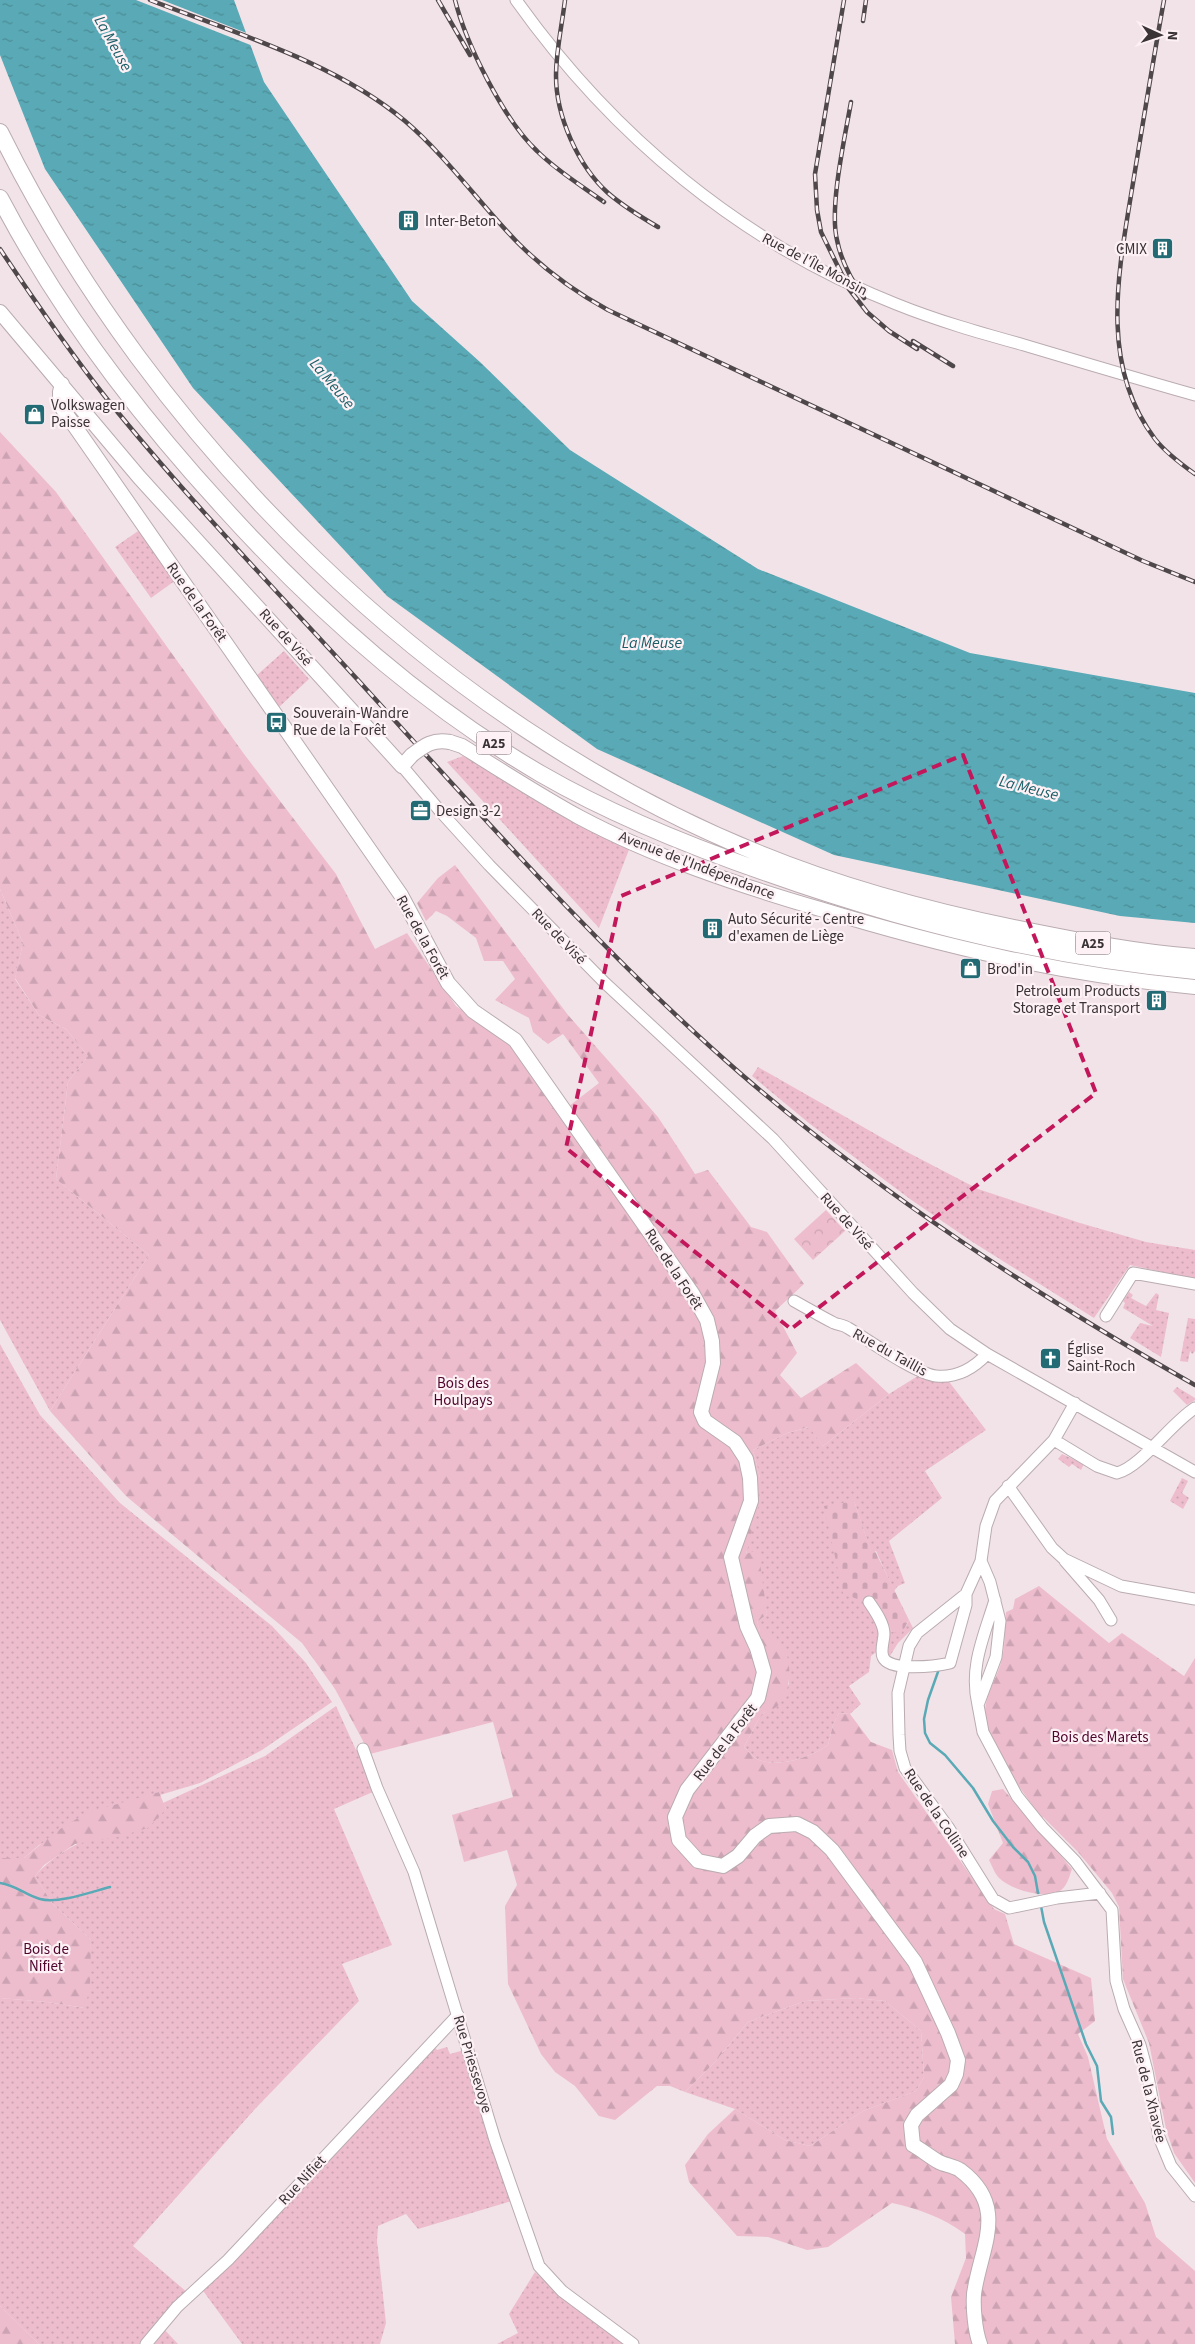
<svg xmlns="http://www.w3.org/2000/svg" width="1195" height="2344" font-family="'Source Sans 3',sans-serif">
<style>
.grass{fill:url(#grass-dots)}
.forest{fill:url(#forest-firs)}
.cemetery{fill:url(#cemetery-stones)}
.park{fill:url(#park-crowns)}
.water{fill:url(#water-ripples)}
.pier{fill:#f2e3e8}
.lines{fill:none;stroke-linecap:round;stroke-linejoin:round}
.stream{stroke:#59aab6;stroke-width:2.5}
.minor-casing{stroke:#baacb1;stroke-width:13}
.major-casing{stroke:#baacb1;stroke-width:16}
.highway-casing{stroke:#baacb1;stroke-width:18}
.minor{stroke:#fff;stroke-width:11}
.major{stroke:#fff;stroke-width:14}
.highway{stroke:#fff;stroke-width:16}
.rail-casing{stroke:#4f484b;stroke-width:4.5}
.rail{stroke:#fdf1f5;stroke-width:2.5;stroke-dasharray:8;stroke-linecap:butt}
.major-bridge-casing{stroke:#baacb1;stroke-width:16;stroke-linecap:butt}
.major-bridge{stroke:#fff;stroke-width:14}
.marked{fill:none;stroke:#c2185b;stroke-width:4;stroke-dasharray:10 6;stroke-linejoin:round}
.labels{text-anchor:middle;stroke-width:4.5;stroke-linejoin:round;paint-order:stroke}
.shield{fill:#fdf1f5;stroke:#746c6f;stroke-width:1}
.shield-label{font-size:14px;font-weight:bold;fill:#393335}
.poi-label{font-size:15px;fill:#393335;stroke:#fdf1f5;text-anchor:start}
.street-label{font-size:15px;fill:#393335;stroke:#fdf1f5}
.park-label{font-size:15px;fill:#4f042c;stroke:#fdf1f5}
.water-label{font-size:16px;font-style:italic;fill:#1a5e67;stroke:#fdf1f5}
</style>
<defs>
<pattern id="grass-dots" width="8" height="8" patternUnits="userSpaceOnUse" patternTransform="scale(1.25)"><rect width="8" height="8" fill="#edbdce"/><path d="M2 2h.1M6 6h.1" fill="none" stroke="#cca3b2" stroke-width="1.8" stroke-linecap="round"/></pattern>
<pattern id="forest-firs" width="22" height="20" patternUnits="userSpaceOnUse" patternTransform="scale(1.25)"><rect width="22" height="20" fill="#edbdce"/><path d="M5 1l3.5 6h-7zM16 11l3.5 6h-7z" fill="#cca3b2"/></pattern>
<pattern id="cemetery-stones" width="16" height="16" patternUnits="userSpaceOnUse" patternTransform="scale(1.25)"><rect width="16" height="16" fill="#edbdce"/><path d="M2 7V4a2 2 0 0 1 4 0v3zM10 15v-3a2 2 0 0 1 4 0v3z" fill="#cca3b2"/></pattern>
<pattern id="park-crowns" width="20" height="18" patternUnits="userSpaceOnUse" patternTransform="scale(1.25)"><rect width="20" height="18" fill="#edbdce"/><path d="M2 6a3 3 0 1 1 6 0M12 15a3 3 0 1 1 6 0" fill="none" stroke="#cca3b2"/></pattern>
<pattern id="water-ripples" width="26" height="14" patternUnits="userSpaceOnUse" patternTransform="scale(1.25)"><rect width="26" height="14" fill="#59aab6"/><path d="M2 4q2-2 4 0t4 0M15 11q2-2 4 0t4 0" fill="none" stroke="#4b8b95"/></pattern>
</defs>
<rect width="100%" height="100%" fill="#f2e3e8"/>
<path class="grass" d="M 141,529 L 176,580 L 151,598 L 115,547 Z
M 284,651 L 309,679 L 278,708 L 256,676 Z
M 463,756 L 630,847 L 599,928 L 447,762 Z
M 0,889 L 23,943 L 15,979 L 39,1015 L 66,1029 L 88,1056 L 68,1082 L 56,1179 L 149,1255 L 50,1411 L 0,1320 Z
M 758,1067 L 907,1152 L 978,1189 L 1080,1223 L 1146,1242 L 1195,1250 L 1195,1279 L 1130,1265 L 1094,1318 L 971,1241 L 910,1199 L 810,1124 L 752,1076 Z
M 1129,1292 L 1133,1295 L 1131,1298 L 1146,1306 L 1156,1293 L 1159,1295 L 1156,1310 L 1169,1313 L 1161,1357 L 1130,1338 L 1140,1323 L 1153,1326 L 1123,1308 L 1125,1303 L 1123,1301 Z
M 1188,1318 L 1195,1319 L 1195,1351 L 1192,1354 L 1190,1351 L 1188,1362 L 1180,1361 Z
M 0,1344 L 40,1415 L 120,1503 L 272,1626 L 306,1663 L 332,1702 L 262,1750 L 200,1783 L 160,1795 L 159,1792 L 39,1845 L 24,1858 L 0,1858 Z
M 921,1374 L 947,1379 L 986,1430 L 925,1471 L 942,1498 L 889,1541 L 905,1583 L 898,1586 L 894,1591 L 876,1551 L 871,1552 L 854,1501 L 871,1602 L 882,1611 L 892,1632 L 906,1626 L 909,1620 L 913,1628 L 898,1643 L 890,1656 L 878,1651 L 871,1656 L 869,1672 L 849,1686 L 861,1704 L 850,1714 L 839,1713 L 833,1725 L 828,1745 C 810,1757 781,1768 759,1760 C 754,1758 748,1751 744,1747 L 758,1720 L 789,1684 L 787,1656 L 760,1631 L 757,1622 L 767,1614 L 761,1587 L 746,1555 L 760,1478 L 753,1450 L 787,1433 L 810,1427 L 823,1446 L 889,1394 Z
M 1177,1387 L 1195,1398 L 1195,1400 L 1187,1405 L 1173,1391 Z
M 1062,1454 L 1084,1464 L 1081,1470 L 1072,1464 L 1069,1467 L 1058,1459 Z
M 1182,1478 L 1188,1481 L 1182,1493 L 1189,1498 L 1183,1509 L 1170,1501 Z
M 336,1706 L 356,1750 L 359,1749 L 375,1791 L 334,1809 L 392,1945 L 342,1964 L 359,2001 L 255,2109 L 133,2246 L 188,2293 L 142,2344 L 39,2344 L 0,2306 L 0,1998 L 47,2002 L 85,2008 L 91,1940 L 52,1903 L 35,1876 C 67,1839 121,1827 166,1809 L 163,1803 L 265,1756 Z
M 855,1998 L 885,2001 L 921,2031 L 924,2077 L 916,2091 L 863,2111 L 810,2146 L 785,2140 L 735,2109 L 685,2092 L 715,2062 L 748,2022 L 805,2001 Z
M 433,2045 L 437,2050 L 447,2047 L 450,2054 L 464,2050 L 512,2201 L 418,2229 L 406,2214 L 378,2226 L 377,2241 L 386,2323 L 380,2344 L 242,2344 L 201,2288 Z
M 535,2272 L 571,2305 L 625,2344 L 497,2344 L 518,2333 L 509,2314 Z
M 162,2327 L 178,2344 L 148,2344 Z"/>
<path class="forest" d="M 0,432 L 56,492 L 244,754 L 336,874 L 375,949 L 407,933 L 456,1006 L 512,1044 L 560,1113 L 599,1083 L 563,1034 L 548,1044 L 533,1032 L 529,1018 L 495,1000 L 515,979 L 503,961 L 484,961 L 476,938 L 447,916 L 436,911 L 426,921 L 417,903 L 438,878 L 455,865 L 568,1015 L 658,1117 L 695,1174 L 708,1170 L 751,1227 L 767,1232 L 804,1284 L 775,1311 L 797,1353 L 780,1375 L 801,1398 L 856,1363 L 889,1394 L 823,1446 L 809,1427 L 787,1433 L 753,1450 L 760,1478 L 759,1504 L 746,1554 L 755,1551 L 759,1555 L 767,1614 L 757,1622 L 760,1631 L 769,1630 C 777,1637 784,1646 787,1656 C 793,1675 788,1709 765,1712 L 758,1720 L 744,1747 C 748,1751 754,1758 759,1760 C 781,1768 810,1757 828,1745 L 833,1725 L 839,1713 L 850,1714 L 871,1742 L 892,1750 L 898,1772 L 994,1909 L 1005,1914 L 1014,1944 L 1091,1978 L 1095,2021 L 1078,2034 L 1088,2057 L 1107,2139 L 1145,2203 L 1156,2237 L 1195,2271 L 1195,2344 L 955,2344 L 951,2297 L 966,2258 L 965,2234 C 942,2217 919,2209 892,2203 L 828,2247 L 807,2250 L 768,2237 L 737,2236 L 689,2182 L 685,2165 L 708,2134 L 735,2109 L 785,2140 L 810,2146 L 863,2111 L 916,2091 L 924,2077 L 921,2031 L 885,2001 L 855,1998 L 805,2001 L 748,2022 L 715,2062 L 685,2092 L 670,2086 L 657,2086 L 615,2120 L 599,2116 L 575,2086 L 555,2072 L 541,2054 L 508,1984 L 505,1906 L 517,1885 L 507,1850 L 464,1862 L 452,1815 L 513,1797 L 493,1722 L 370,1754 L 335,1689 L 302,1643 L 126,1496 L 50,1411 L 149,1255 L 56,1179 L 68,1082 L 88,1056 L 66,1029 L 39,1015 L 15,978 L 23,943 L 0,889 Z
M 1039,1586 L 1109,1643 L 1122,1633 L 1184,1676 L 1195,1658 L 1195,2183 L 1174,2153 L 1166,2129 L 1149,2043 L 1123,1979 L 1119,1907 L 1112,1893 L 1078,1852 L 1043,1817 L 1035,1825 L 1072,1869 C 1069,1877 1067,1888 1058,1892 C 1041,1898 1012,1890 999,1878 C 995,1874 992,1866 989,1860 L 1003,1843 L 988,1804 L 992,1791 L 1003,1789 L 1032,1823 L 1039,1814 C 1023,1793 985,1740 985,1713 C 985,1696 995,1681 1000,1666 C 1006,1649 1004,1629 1006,1612 L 1013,1609 L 1015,1599 Z
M 159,1792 L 166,1809 L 148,1828 L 117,1837 L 75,1844 L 44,1865 L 35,1876 L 52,1903 L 91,1940 L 90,1986 L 85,2008 L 47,2002 L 0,1998 L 0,1858 L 24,1858 L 57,1831 L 86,1813 Z
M 0,2306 L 39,2344 L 0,2344 Z"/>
<path class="cemetery" d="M 854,1501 L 871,1551 L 875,1551 L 909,1620 L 901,1634 L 892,1632 L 882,1611 L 871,1602 L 866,1603 L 843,1593 L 824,1506 Z"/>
<path class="park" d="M 826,1210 L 845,1231 L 813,1260 L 794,1239 Z"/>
<path class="water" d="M 0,0 L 234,0 L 264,82 L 412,301 L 480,362 L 570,450 L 758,569 L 970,653 L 1195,693 L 1195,923 L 1120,916 L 834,855 L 597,749 L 387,596 L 193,388 L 45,169 L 0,55 Z"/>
<path class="pier" d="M 136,0 L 162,0 L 249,34 L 253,46 Z"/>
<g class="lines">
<path class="stream" d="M 939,1669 L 928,1700 L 924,1719 L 925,1733 L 930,1743 L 945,1755 L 973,1788 L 993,1821 L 1013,1847 L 1028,1862 L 1035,1876 L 1038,1893
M 0,1883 C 16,1885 25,1895 40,1899 C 58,1904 91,1892 110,1887
M 1041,1906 L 1044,1922 L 1086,2044 L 1097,2066 L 1101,2101 L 1111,2117 L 1113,2134"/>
<defs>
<path id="minor" d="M 516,0 C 612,135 741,243 896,304 C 938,321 981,333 1024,345 C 1081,362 1138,379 1195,395
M 402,766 L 440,811 L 489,865 L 605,983 L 773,1139 L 913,1293 L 950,1329 L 987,1354 L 1195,1472
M 794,1301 C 807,1308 820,1316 834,1323 C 839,1325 844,1325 848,1328 C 867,1339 916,1374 936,1376 C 957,1378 973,1369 987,1354
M 1106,1316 L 1133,1273 L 1195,1284
M 1075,1403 L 1054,1440 L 995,1501 L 986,1526 L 981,1561 L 966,1594 L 917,1633 L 909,1646 L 898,1693 L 899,1735 L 900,1751 L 905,1768 L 948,1827 L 993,1899 L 1009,1908 L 1057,1898 L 1100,1893
M 1054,1440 L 1097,1466 L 1117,1473 C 1141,1467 1171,1423 1195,1408
M 1008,1486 L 1052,1548 L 1064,1559 L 1121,1586 L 1195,1599
M 981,1561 L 990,1582 L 1000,1621 L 996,1657 L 978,1705 L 983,1732 L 1017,1796 L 1042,1827 L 1075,1861 L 1112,1910 L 1116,1981 L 1124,2009 L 1140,2045 L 1147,2071 L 1159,2137 L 1171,2166 L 1195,2196
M 1065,1561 L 1099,1600 L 1111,1620
M 869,1602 C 875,1611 884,1623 884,1634 C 884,1641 880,1650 883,1657 C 889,1672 937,1666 950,1663 L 966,1605 L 966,1594
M 978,1705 C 969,1667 984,1636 995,1600
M 363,1749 L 377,1788 L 414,1872 L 495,2140 L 539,2266 L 562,2291 L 633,2344
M 146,2344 L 177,2307 L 228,2260 L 458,2015"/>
<path id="major" d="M 0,312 L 139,477 L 402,766 L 412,755
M 62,384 L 60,392 L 60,405 L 401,895 L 448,983 L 473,1011 L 515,1040 L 692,1293 L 707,1320 L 712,1341 L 713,1363 L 701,1412 L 705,1421 L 735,1442 L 746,1459 L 750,1478 L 751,1501 L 731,1557 L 747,1626 L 757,1648 L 764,1672 L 758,1698 L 687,1790 L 675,1817 L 679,1840 L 698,1861 L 723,1866 L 738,1856 L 755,1836 L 769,1826 L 797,1824 L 813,1832 L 832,1850 L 915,1962 L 948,2033 L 958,2060 L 956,2074 L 951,2085 L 917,2115 L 911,2125 L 913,2145 C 922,2150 930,2157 939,2162 C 945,2165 954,2166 960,2170 C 1010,2207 980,2248 974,2294 C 973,2308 975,2331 980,2344
M 450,742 L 462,746 C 500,770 539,795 579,817 C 654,857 738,885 820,909 C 945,947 1064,975 1195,987"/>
<path id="highway" d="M 0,132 C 153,441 436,723 758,853 C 846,889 937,913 1029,931 C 1084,942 1139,953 1195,957
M 0,198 C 59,311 136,412 222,506 C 315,609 421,704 541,774 C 612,815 689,846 767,873 C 905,922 1049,958 1195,971"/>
</defs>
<use href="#minor" class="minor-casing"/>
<use href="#major" class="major-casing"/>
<use href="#highway" class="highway-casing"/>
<use href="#minor" class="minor"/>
<use href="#major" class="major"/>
<use href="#highway" class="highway"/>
<defs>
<path id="rail" d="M 150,0 C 234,33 335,62 405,121 C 447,157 479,203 518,243 C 545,270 575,292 608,310 L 1143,561 L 1195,582
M 438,0 L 470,55
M 455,0 C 466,44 504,120 537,151 C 557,171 582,186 604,202
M 565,0 C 562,25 556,51 556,76 C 556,116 578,166 608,193 C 623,206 641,217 658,227
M 844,0 L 815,174 L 817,210 L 821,232 L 849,289 L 867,312 L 889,331 L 917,349
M 1164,0 C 1153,61 1143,122 1133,183 C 1119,269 1098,364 1155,439 C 1166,453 1181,464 1195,474
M 863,21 L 866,0
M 851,102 C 845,137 829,207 837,240 C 841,261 852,281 864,298
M 0,249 C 34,300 69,351 107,399 C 185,496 273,587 357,679 C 481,815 602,953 741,1074 C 881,1195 1035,1294 1195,1385
M 913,341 L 953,366"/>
</defs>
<use href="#rail" class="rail-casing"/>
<use href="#rail" class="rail"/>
<defs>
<path id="major-bridge" d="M 412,755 C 425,745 433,739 450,742"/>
</defs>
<use href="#major-bridge" class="major-bridge-casing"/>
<use href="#major-bridge" class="major-bridge"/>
</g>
<path class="marked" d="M 963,755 L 1096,1093 L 791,1329 L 566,1148 L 621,896 Z"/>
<defs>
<symbol id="building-square" viewBox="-11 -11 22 22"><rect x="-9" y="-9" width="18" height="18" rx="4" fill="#226b75" stroke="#fdf1f5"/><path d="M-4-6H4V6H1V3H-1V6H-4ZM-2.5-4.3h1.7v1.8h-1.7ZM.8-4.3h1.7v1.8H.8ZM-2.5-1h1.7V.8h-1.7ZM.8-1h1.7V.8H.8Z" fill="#fff"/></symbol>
<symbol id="shop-square" viewBox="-11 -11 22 22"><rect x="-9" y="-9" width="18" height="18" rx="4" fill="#226b75" stroke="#fdf1f5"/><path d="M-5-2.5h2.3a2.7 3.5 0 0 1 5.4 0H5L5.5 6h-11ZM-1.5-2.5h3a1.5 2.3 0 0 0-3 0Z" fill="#fff"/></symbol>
<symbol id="bus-square" viewBox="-11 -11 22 22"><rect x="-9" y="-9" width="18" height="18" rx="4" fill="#226b75" stroke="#fdf1f5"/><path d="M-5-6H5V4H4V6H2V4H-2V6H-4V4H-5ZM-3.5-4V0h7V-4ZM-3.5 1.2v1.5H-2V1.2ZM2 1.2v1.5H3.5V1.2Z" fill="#fff"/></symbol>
<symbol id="office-square" viewBox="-11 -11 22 22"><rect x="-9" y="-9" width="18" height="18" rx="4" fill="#226b75" stroke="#fdf1f5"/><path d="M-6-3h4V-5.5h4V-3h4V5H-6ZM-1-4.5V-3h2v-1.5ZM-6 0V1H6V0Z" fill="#fff"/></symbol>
<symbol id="church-square" viewBox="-11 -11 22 22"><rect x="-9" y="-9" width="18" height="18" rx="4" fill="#226b75" stroke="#fdf1f5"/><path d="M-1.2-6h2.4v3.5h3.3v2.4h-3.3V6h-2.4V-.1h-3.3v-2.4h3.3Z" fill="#fff"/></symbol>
</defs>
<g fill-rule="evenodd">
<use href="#building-square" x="396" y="208" width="25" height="25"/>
<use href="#building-square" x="1150" y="236" width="25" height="25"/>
<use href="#shop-square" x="22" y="402" width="25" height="25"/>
<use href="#bus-square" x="264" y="710" width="25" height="25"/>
<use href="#office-square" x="408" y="798" width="25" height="25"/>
<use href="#building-square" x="700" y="916" width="25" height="25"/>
<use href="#shop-square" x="958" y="956" width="25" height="25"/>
<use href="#building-square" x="1144" y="988" width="25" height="25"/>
<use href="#church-square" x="1038" y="1346" width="25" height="25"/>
</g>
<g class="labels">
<g class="shield">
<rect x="476.5" y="731.5" width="35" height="23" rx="4"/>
<rect x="1075.5" y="931.5" width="35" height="23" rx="4"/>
</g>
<g class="shield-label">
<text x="494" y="748">A25</text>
<text x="1093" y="948">A25</text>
</g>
<g class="poi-label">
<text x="425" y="226">Inter-Beton</text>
<text x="1147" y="254" text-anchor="end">CMIX</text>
<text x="51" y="410">Volkswagen<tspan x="51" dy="17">Paisse</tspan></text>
<text x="293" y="718">Souverain-Wandre<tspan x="293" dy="17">Rue de la Forêt</tspan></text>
<text x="436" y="816">Design 3-2</text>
<text x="728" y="924">Auto Sécurité - Centre<tspan x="728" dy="17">d'examen de Liège</tspan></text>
<text x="987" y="974">Brod'in</text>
<text x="1140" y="996" text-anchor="end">Petroleum Products<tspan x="1140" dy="17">Storage et Transport</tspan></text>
<text x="1067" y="1354">Église<tspan x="1067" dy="17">Saint-Roch</tspan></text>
</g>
<g class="street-label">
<text transform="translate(815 264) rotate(28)" y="5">Rue de l'Île Monsin</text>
<text transform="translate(197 602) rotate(55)" y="5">Rue de la Forêt</text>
<text transform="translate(286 637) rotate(48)" y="5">Rue de Visé</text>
<text transform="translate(697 865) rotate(21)" y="5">Avenue de l'Indépendance</text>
<text transform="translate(559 936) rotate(46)" y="5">Rue de Visé</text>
<text transform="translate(423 937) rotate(61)" y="5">Rue de la Forêt</text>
<text transform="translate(847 1221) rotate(48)" y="5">Rue de Visé</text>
<text transform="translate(674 1269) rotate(57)" y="5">Rue de la Forêt</text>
<text transform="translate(890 1352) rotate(29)" y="5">Rue du Taillis</text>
<text transform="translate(725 1742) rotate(-52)" y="5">Rue de la Forêt</text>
<text transform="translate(937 1813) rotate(56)" y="5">Rue de la Colline</text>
<text transform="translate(473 2064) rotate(73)" y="5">Rue Priessevoye</text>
<text transform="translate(1149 2091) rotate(76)" y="5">Rue de la Xhavée</text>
<text transform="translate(302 2180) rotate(-47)" y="5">Rue Nifiet</text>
</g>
<g class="park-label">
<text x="463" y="1388">Bois des<tspan x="463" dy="17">Houlpays</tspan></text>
<text x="1100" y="1742">Bois des Marets</text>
<text x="46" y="1954">Bois de<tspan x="46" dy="17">Nifiet</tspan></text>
</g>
<g class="water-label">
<text transform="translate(114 43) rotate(61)" y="6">La Meuse</text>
<text transform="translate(333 383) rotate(50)" y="6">La Meuse</text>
<text x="652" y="648">La Meuse</text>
<text transform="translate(1029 787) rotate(14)" y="6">La Meuse</text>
</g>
</g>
<g transform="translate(1160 35) rotate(93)" stroke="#fdf1f5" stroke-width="4" paint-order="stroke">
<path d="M0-4L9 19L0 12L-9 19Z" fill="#393335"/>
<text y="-8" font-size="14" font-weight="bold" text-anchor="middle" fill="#393335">N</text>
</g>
</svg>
